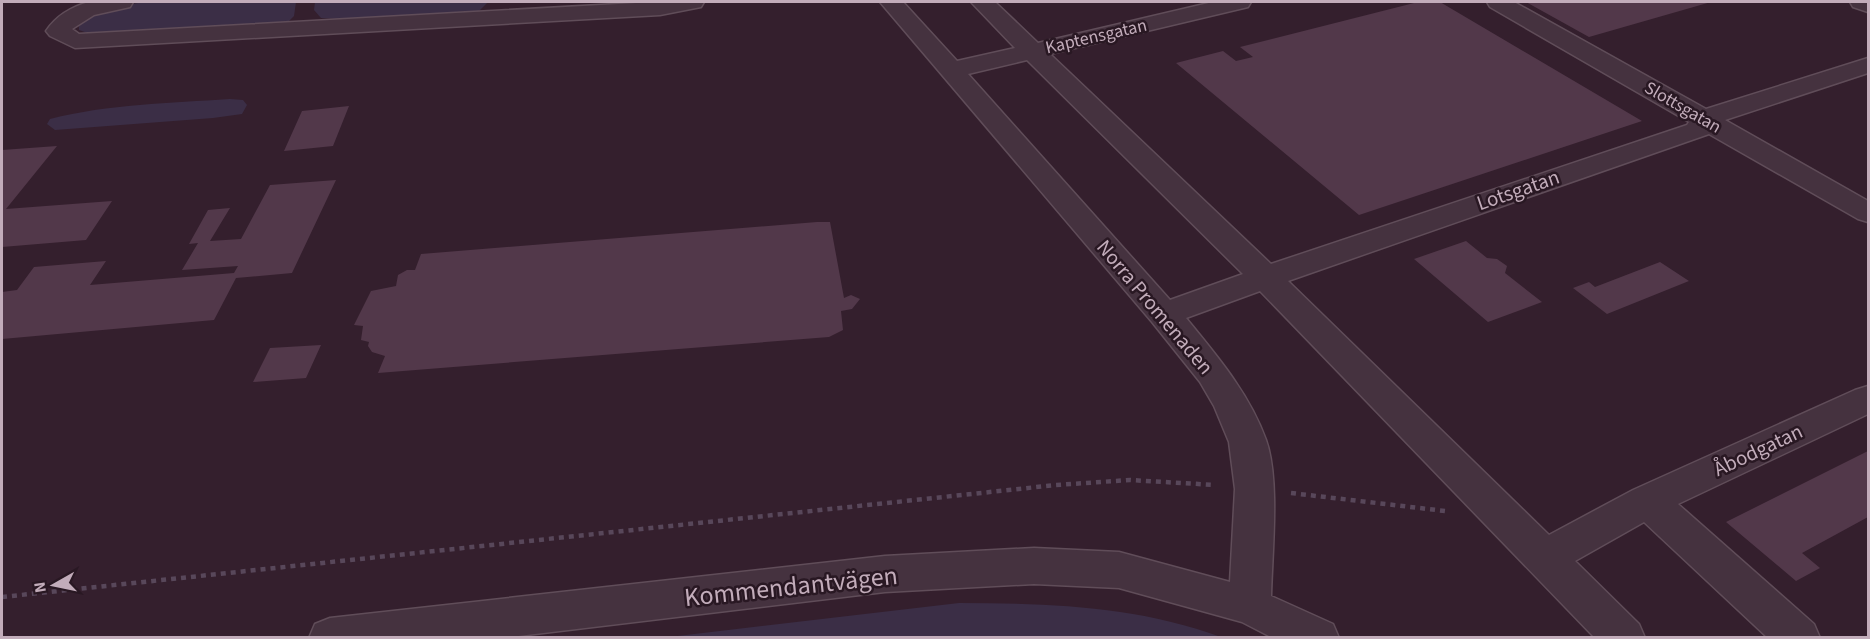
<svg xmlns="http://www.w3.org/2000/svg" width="1870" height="639" font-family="'Source Sans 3',sans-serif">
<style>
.green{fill:#3b2e46}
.building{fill:#52384a}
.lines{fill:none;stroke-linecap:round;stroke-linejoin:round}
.minor-casing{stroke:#604d59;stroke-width:3}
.path{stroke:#58475a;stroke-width:4.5;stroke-dasharray:5 5;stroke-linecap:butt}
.minor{fill:#45323f;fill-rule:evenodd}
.labels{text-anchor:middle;stroke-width:5;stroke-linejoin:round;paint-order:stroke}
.far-street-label{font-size:18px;fill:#c2acba;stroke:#291823}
.street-label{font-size:21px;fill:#c2acba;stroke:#291823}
.near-street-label{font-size:26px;fill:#c2acba;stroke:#291823}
</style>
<rect width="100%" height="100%" fill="#341f2d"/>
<path class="green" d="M 145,2 L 296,2 L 294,16 L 286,24 L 96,36 L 79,30 L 79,24 C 98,10 122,5 145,2 Z
M 315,2 L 488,2 L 479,11 L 354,20 L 321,18 L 314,10 Z
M 230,99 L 243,100 L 247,105 L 242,114 L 213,118 L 55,130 L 47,124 L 50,119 C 109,104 170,103 230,99 Z
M 959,603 C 1047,603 1138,606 1221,637 L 669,637 Z"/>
<path class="building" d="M 1418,2 L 1440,2 L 1642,121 L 1359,215 L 1176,63 L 1223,51 L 1236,61 L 1253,57 L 1240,47 Z
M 1526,2 L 1711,2 L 1589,37 Z
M 349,106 L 333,146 L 284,151 L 302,111 Z
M 57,146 L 6,209 L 112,201 L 86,240 L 2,247 L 2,150 Z
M 336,180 L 292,273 L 236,278 L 214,320 L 2,339 L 2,292 L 17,290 L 34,267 L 106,261 L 90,285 L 234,273 L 238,266 L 182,270 L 198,243 L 189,244 L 208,210 L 230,208 L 210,241 L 241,239 L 270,185 Z
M 817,222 L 830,222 L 844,298 L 851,295 L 860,299 L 852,309 L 841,311 L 843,330 L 829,337 L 378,373 L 385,356 L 372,352 L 368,346 L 369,342 L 361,340 L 363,326 L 354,325 L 371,291 L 396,286 L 398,275 L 407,270 L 415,270 L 421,254 Z
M 1466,241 L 1487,258 L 1497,259 L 1507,266 L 1505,273 L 1542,302 L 1488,322 L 1414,259 Z
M 1660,262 L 1689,281 L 1607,314 L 1573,288 L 1589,282 L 1595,287 Z
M 321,345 L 306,378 L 253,382 L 270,348 Z
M 1868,451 L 1868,517 L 1802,553 L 1820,568 L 1796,581 L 1726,522 Z"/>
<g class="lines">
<defs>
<path id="minor" d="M 89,2 L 133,2 L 130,7 L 94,15 L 72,29 L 79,34 L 654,2 L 704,2 L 701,7 L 660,15 L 75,48 L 50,36 L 46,31 C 57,15 71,7 89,2 Z
M 880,2 L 903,2 L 957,61 L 1015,48 L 971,2 L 995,2 L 1038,43 L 1213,2 L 1251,2 L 1248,7 L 1050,54 L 1271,264 L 1687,125 L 1689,122 L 1490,7 L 1487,2 L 1514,2 L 1706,109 L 1868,58 L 1868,73 L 1725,120 L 1868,201 L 1868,222 L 1858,219 L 1709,134 L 1288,281 L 1549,535 L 1633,490 L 1855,390 L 1868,386 L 1868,414 L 1678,504 L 1814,624 L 1820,638 L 1768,638 L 1644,522 L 1575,561 L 1639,624 L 1645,638 L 1595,638 L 1260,291 L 1186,318 C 1217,356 1249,393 1266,440 C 1280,479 1272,553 1271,596 L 1333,624 L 1339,638 L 1273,638 L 1242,622 L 1119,588 L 1034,584 L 885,592 L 501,638 L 309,638 L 315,624 L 330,618 L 885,556 L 1034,548 L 1119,552 L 1230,582 L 1235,489 L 1229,442 L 1214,406 L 1200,382 L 1152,322 ZM 1027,60 L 1243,274 L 1170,300 L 968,74 Z
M 1850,2 L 1868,2 L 1868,12 L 1853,7 Z"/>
</defs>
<use href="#minor" class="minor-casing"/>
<path class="path" d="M 1291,493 L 1445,511
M 2,597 L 1056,485 L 1130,480 L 1215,485"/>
<use href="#minor" class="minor"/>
</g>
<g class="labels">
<g class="far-street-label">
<text transform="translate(1096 36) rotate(-13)" y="6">Kaptensgatan</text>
<text transform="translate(1683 107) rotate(30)" y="6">Slottsgatan</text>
</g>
<g class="street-label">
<text transform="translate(1518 190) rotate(-19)" y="7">Lotsgatan</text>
<text transform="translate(1155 307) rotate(50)" y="7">Norra Promenaden</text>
<text transform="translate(1758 450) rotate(-25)" y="7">Åbodgatan</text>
</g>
<g class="near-street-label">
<text transform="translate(791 586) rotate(-6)" y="9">Kommendantvägen</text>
</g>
</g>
<rect width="1870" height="639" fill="none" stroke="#c2acba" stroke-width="6"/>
<g transform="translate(54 585) rotate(261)" stroke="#291823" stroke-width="4.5" paint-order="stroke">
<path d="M0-4.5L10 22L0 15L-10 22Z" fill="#c2acba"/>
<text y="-9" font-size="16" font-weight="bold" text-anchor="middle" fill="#c2acba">N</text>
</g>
</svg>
